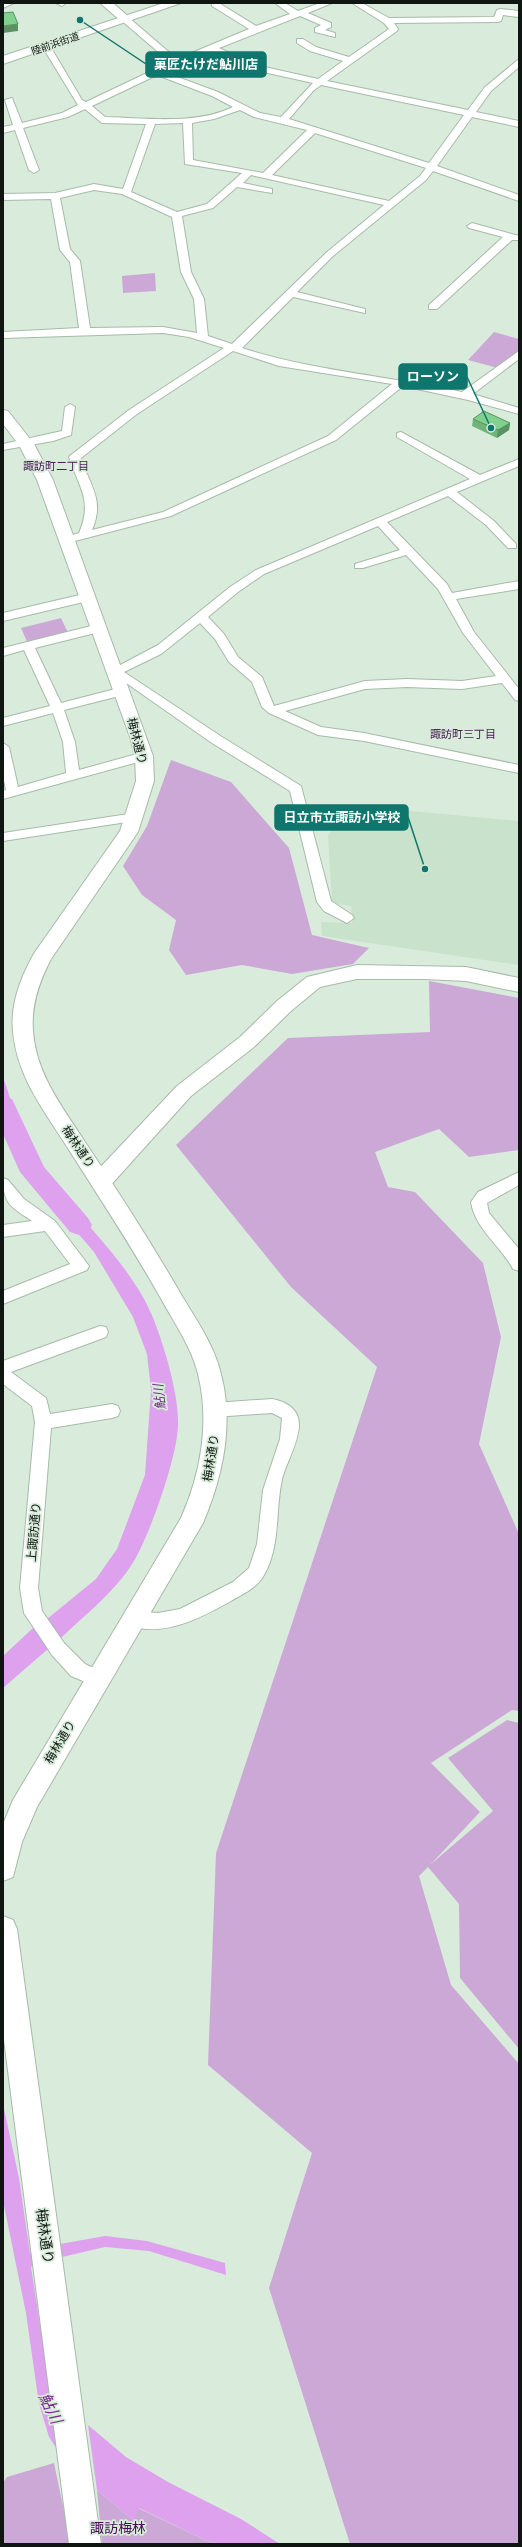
<svg xmlns="http://www.w3.org/2000/svg" width="522" height="2547" font-family="'Source Sans 3','Noto Sans JP',sans-serif">
<style>
.built{fill:#c9e2cb}
.green{fill:#cca8d7}
.water{fill:#dda1ee}
.lines{fill:none;stroke-linecap:round;stroke-linejoin:round}
.river{fill:#dda1ee;fill-rule:evenodd}
.street-casing{stroke:#a7baa9;stroke-width:2}
.secondary-casing{stroke:#a7baa9;stroke-width:2}
.primary-casing{stroke:#a7baa9;stroke-width:2}
.highway-casing{stroke:#a7baa9;stroke-width:2}
.street{fill:#fff;fill-rule:evenodd}
.secondary{fill:#fff;fill-rule:evenodd}
.primary{fill:#fff;fill-rule:evenodd}
.highway{fill:#fff;fill-rule:evenodd}
.wall{fill:#6fb47a}
.shaded-wall{fill:#5a9263}
.building{fill:#81d18e;stroke:#5a9263}
.labels{text-anchor:middle;stroke-width:3.5;stroke-linejoin:round;paint-order:stroke}
.far-street-label{font-size:10px;fill:#0f1510;stroke:#d9ecdb}
.far-neighbourhood-label{font-size:11px;fill:#4a2156;stroke:#d9ecdb}
.street-label{font-size:12px;fill:#0f1510;stroke:#d9ecdb}
.water-label{font-size:13px;font-style:italic;fill:#722c86;stroke:#d9ecdb}
.near-street-label{font-size:14px;fill:#0f1510;stroke:#d9ecdb}
.near-park-label{font-size:14px;fill:#41094f;stroke:#d9ecdb}
.near-water-label{font-size:16px;font-style:italic;fill:#722c86;stroke:#d9ecdb}
.leader{fill:none;stroke:#0f766e;stroke-width:1.5}
.callout-dot{fill:#0f766e;stroke:#d9ecdb;stroke-width:1.5}
.callout{fill:#0f766e;stroke:#0f766e;stroke-width:1.5}
.callout-label{font-size:13px;text-anchor:middle;font-weight:bold;fill:#fff}
</style>
<rect width="100%" height="100%" fill="#d9ecdb"/>
<path class="built" d="M 348,805 L 519,821 L 519,965 L 322,936 L 321,922 L 352,923 L 351,906 L 332,903 L 328,835 Z"/>
<path class="green" d="M 155,273 L 156,291 L 123,293 L 122,276 Z
M 494,332 L 519,339 L 519,352 L 498,368 L 468,360 Z
M 61,618 L 69,635 L 28,644 L 21,628 Z
M 171,760 L 231,782 L 289,848 L 312,935 L 369,948 L 353,964 L 292,974 L 242,965 L 186,975 L 169,950 L 176,920 L 142,895 L 123,866 L 147,826 Z
M 429,981 L 519,998 L 519,1150 L 469,1157 L 439,1129 L 375,1152 L 388,1187 L 415,1192 L 483,1263 L 501,1337 L 479,1444 L 519,1534 L 519,1711 L 512,1710 L 431,1763 L 480,1812 L 431,1864 L 493,1811 L 448,1758 L 507,1720 L 519,1723 L 519,2049 L 460,1978 L 459,1904 L 428,1867 L 419,1876 L 451,1985 L 519,2064 L 519,2544 L 350,2544 L 269,2288 L 312,2153 L 208,2065 L 216,1853 L 377,1367 L 291,1287 L 176,1145 L 288,1038 L 430,1032 Z
M 54,2463 L 71,2544 L 3,2544 L 3,2483 L 7,2477 Z
M 97,2490 L 133,2520 L 138,2508 L 207,2541 L 220,2544 L 102,2544 Z"/>
<path class="water" d="M 3,1077 C 17,1118 27,1153 55,1187 L 45,1197 L 28,1177 L 3,1115 Z
M 60,1192 C 91,1230 131,1268 151,1313 C 163,1341 179,1394 178,1424 C 178,1456 150,1534 134,1561 C 116,1591 86,1614 61,1638 L 47,1619 L 96,1579 L 117,1549 L 145,1475 L 151,1390 L 147,1354 L 133,1317 L 94,1252 L 50,1201 Z
M 33,1628 L 48,1649 L 3,1688 L 3,1656 Z
M 3,2104 L 19,2178 L 30,2253 L 35,2254 L 37,2262 L 31,2267 L 60,2454 L 49,2437 L 39,2404 L 26,2313 L 3,2201 Z
M 105,2236 L 147,2241 L 225,2263 L 226,2275 L 149,2251 L 105,2247 L 62,2257 L 60,2244 Z
M 88,2425 L 126,2457 L 168,2482 L 241,2519 L 280,2544 L 220,2544 L 207,2541 L 139,2508 L 133,2520 L 97,2490 Z"/>
<g class="lines">
<path class="river" d="M 3,1097 L 12,1099 L 44,1167 L 88,1218 L 92,1225 L 88,1232 L 79,1235 L 70,1232 L 20,1172 L 3,1134 Z"/>
<defs>
<path id="street" d="M 3,3 L 14,3 L 3,8 Z
M 56,3 L 66,3 L 62,6 Z
M 212,3 L 219,3 L 256,26 L 290,14 L 275,3 L 285,3 L 298,11 L 320,3 L 332,3 L 308,13 L 331,23 L 331,27 L 325,30 L 335,33 L 335,37 L 315,32 L 315,28 L 321,25 L 300,16 L 219,48 L 256,65 L 318,79 L 343,61 L 310,51 L 297,43 L 297,39 L 303,39 L 316,47 L 349,57 L 389,29 L 384,23 L 352,3 L 362,3 L 389,18 L 494,17 L 497,10 L 500,9 L 519,11 L 519,17 L 503,15 L 501,21 L 498,22 L 394,23 L 398,29 L 397,31 L 327,81 L 468,110 L 485,87 L 519,59 L 519,67 L 491,91 L 476,112 L 519,121 L 519,127 L 472,117 L 437,166 L 519,195 L 519,201 L 433,171 L 426,180 L 333,256 L 297,292 L 365,309 L 365,313 L 293,297 L 242,348 C 313,371 389,376 462,392 L 519,351 L 519,359 L 473,394 L 519,408 L 519,414 L 468,400 L 403,386 L 336,440 L 171,516 L 67,543 L 63,542 L 63,538 L 79,533 C 93,500 79,488 69,457 L 71,455 L 129,410 L 224,348 L 189,337 L 163,333 L 3,338 L 3,332 L 79,328 L 70,262 L 60,250 L 51,199 L 3,200 L 3,194 L 55,193 L 94,184 L 123,189 L 146,124 L 102,123 L 85,109 L 68,117 L 23,128 L 39,170 L 34,173 L 29,170 L 15,130 L 3,133 L 3,127 L 13,125 L 5,100 L 12,98 L 22,123 L 62,113 L 78,105 L 42,46 L 46,43 L 50,46 L 82,100 L 86,102 L 170,62 L 122,21 L 122,17 L 128,17 L 177,59 L 249,29 L 212,6 ZM 212,51 L 250,69 L 313,83 L 281,117 L 260,113 L 218,92 L 164,72 ZM 157,75 L 212,96 L 233,107 C 197,125 145,118 105,117 L 92,106 ZM 321,85 L 464,115 L 429,163 L 289,119 L 313,91 ZM 240,110 L 254,117 L 307,130 L 263,173 L 193,160 L 192,123 L 214,119 ZM 183,123 L 185,164 L 242,173 L 207,204 L 177,212 L 131,192 L 155,124 ZM 315,133 L 426,168 L 420,176 L 389,201 L 272,175 ZM 251,175 L 384,205 L 327,252 L 232,344 L 208,336 L 204,299 L 191,272 L 182,216 L 213,208 L 237,187 L 272,193 L 272,189 L 243,183 ZM 94,190 L 122,194 L 172,217 L 181,272 L 194,299 L 197,333 L 163,327 L 90,328 L 80,261 L 70,249 L 60,198 ZM 233,351 L 279,366 L 392,384 L 328,436 L 163,512 L 92,530 C 105,500 90,486 81,458 L 137,414 Z
M 472,223 L 519,236 L 519,240 L 512,240 L 437,309 L 429,309 L 429,305 L 503,237 L 469,228 L 467,226 Z
M 70,404 L 75,407 L 71,435 L 53,441 L 3,450 L 3,444 L 62,431 L 65,407 Z
M 401,432 L 480,475 L 519,459 L 519,466 L 457,492 L 494,521 L 516,544 L 516,548 L 508,548 L 486,525 L 448,496 L 387,522 L 447,584 L 452,593 L 519,581 L 519,589 L 456,599 L 474,632 L 519,689 L 519,701 L 515,700 L 502,683 L 462,689 L 407,687 L 365,689 L 285,711 L 321,727 L 364,733 L 519,765 L 519,773 L 364,741 L 318,735 L 269,713 L 262,707 L 252,682 L 229,662 L 215,639 L 200,623 L 161,654 L 124,672 L 222,737 L 301,786 L 331,901 L 352,915 L 354,918 L 347,923 L 324,911 L 317,902 L 290,791 L 212,743 L 109,671 L 158,645 L 230,587 L 256,570 L 470,479 L 397,437 L 397,433 ZM 378,526 L 400,550 L 355,564 L 355,568 L 363,568 L 406,555 L 438,589 L 463,633 L 496,676 L 462,681 L 407,679 L 365,681 L 274,706 L 262,677 L 238,657 L 224,634 L 208,617 L 238,592 L 264,574 Z
M 88,593 L 92,594 L 92,600 L 3,621 L 3,613 Z
M 99,624 L 103,625 L 103,631 L 35,648 L 61,703 L 123,687 L 129,691 L 127,694 L 64,710 L 75,742 L 79,770 L 144,752 L 150,756 L 149,759 L 3,799 L 3,791 L 6,790 L 3,776 L 3,743 L 9,747 L 18,787 L 66,773 L 63,742 L 53,713 L 3,726 L 3,718 L 50,706 L 24,650 L 3,656 L 3,648 Z
M 135,813 L 142,817 L 140,820 L 3,841 L 3,833 Z
M 519,1172 L 519,1185 L 487,1203 L 489,1213 L 519,1249 L 519,1271 L 513,1269 C 501,1246 475,1229 471,1202 L 478,1192 Z
M 3,1178 L 8,1180 L 24,1199 L 55,1221 L 89,1266 L 87,1270 L 3,1304 L 3,1291 L 70,1264 L 45,1231 L 3,1237 L 3,1225 L 32,1221 C 12,1207 3,1205 3,1178 Z
M 100,1326 L 106,1327 L 108,1332 L 106,1337 L 11,1372 L 46,1398 L 50,1414 L 112,1404 L 118,1406 L 120,1411 L 118,1416 L 112,1418 L 51,1428 L 38,1588 L 42,1611 L 64,1643 L 85,1664 L 104,1673 L 106,1679 L 104,1685 L 97,1687 L 71,1676 L 52,1655 L 24,1613 L 20,1588 L 35,1422 L 32,1406 L 3,1384 L 3,1361 Z
M 272,1399 C 288,1402 300,1410 299,1427 C 297,1446 287,1461 282,1479 C 275,1511 281,1545 264,1575 C 257,1588 243,1594 231,1601 C 200,1618 164,1638 128,1625 L 125,1619 L 128,1613 L 134,1611 L 158,1613 L 180,1609 L 233,1582 L 249,1568 L 257,1544 L 263,1490 L 280,1439 L 282,1418 L 272,1413 L 214,1417 L 208,1415 L 206,1410 L 208,1405 L 214,1403 Z"/>
<path id="secondary" d="M 100,3 L 113,3 L 131,19 L 125,22 L 121,21 Z
M 357,965 L 466,967 L 519,978 L 519,992 L 466,981 L 425,979 L 357,979 L 320,987 L 291,1011 L 254,1047 L 191,1096 L 109,1187 L 101,1189 L 93,1187 L 90,1181 L 93,1175 L 177,1086 L 240,1037 L 277,1001 L 307,977 Z"/>
<path id="primary" d="M 3,410 L 8,411 L 34,444 L 53,480 L 153,756 L 154,781 L 138,832 L 51,959 C 39,982 31,1005 33,1031 C 36,1075 64,1109 87,1145 C 120,1194 152,1244 182,1296 C 197,1321 214,1345 221,1374 C 234,1424 223,1476 203,1523 L 37,1807 L 22,1842 L 13,1877 L 3,1881 L 3,1824 L 13,1800 L 181,1518 C 201,1473 210,1422 198,1374 C 192,1349 177,1327 164,1304 C 133,1248 97,1194 62,1139 C 40,1105 17,1074 13,1032 C 10,1004 21,976 35,952 L 120,831 L 136,781 L 135,756 L 130,737 L 37,480 L 19,445 L 3,424 Z
M 3,1916 L 13,1920 L 17,1929 L 101,2544 L 69,2544 L 3,2032 Z"/>
<path id="highway" d="M 164,3 L 181,3 L 3,64 L 3,56 Z"/>
</defs>
<use href="#street" class="street-casing"/>
<use href="#secondary" class="secondary-casing"/>
<use href="#primary" class="primary-casing"/>
<use href="#highway" class="highway-casing"/>
<use href="#street" class="street"/>
<use href="#secondary" class="secondary"/>
<use href="#primary" class="primary"/>
<use href="#highway" class="highway"/>
</g>
<path class="wall" d="M 473,419 L 510,423 L 509,430 L 497,438 L 472,426 Z"/>
<path class="shaded-wall" d="M 18,24 L 18,31 L 3,33 L 3,26 Z
M 510,423 L 509,430 L 497,438 L 498,430 Z"/>
<path class="building" d="M 13,12 L 18,24 L 3,26 L 3,13 Z
M 484,411 L 510,423 L 498,430 L 473,419 Z"/>
<g class="labels">
<g class="far-street-label">
<text transform="translate(55 43) rotate(-19)" y="4">陸前浜街道</text>
</g>
<g class="far-neighbourhood-label">
<text x="56" y="470">諏訪町二丁目</text>
<text x="463" y="738">諏訪町三丁目</text>
</g>
<g class="street-label">
<text transform="translate(137 741) rotate(76)" y="4">梅林通り</text>
<text transform="translate(78 1147) rotate(56)" y="4">梅林通り</text>
<text transform="translate(211 1458) rotate(-81)" y="4">梅林通り</text>
<text transform="translate(34 1532) rotate(-85)" y="4">上諏訪通り</text>
<text transform="translate(60 1742) rotate(-59)" y="4">梅林通り</text>
</g>
<g class="water-label">
<text transform="translate(159 1397) rotate(-97)" y="5">鮎川</text>
</g>
<g class="near-street-label">
<text transform="translate(45 2236) rotate(82)" y="5">梅林通り</text>
</g>
<g class="near-park-label">
<text x="118" y="2533">諏訪梅林</text>
</g>
<g class="near-water-label">
<text transform="translate(51 2408) rotate(64)" y="6">鮎川</text>
</g>
</g>
<path class="leader" d="M80 20L146 64M491 428L467 377M425 869L408 817"/>
<g class="callout-dot">
<circle cx="80" cy="20" r="4"/>
<circle cx="491" cy="428" r="4"/>
<circle cx="425" cy="869" r="4"/>
</g>
<g class="callout">
<rect x="146" y="52" width="120" height="25" rx="4"/>
<rect x="399" y="364" width="68" height="25" rx="4"/>
<rect x="275" y="805" width="133" height="25" rx="4"/>
</g>
<g class="callout-label">
<text x="206" y="69">菓匠たけだ鮎川店</text>
<text x="433" y="381">ローソン</text>
<text x="342" y="822">日立市立諏訪小学校</text>
</g>
<rect width="522" height="2547" fill="none" stroke="#0f1510" stroke-width="8"/>
</svg>
